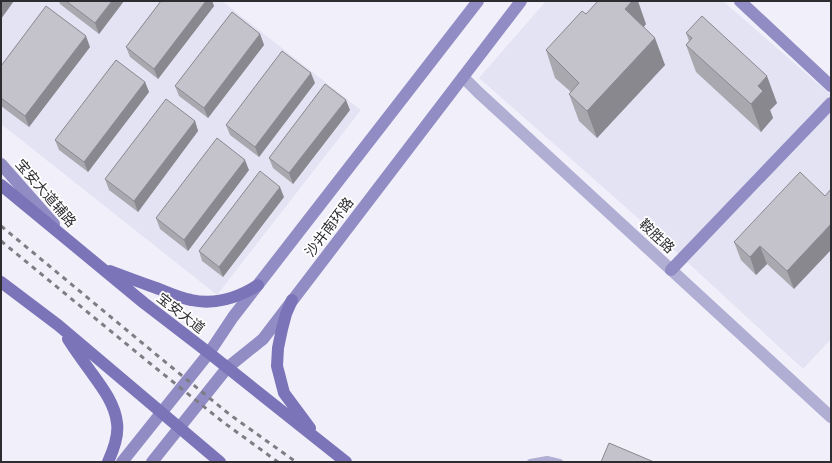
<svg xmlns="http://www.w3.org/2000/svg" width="832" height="463" font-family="'Roboto Condensed','Noto Sans SC',sans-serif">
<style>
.built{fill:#e4e3f4}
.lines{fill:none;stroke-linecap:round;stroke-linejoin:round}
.lane{stroke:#b1aed4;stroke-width:6}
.street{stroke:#b1aed4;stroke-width:12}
.secondary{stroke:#928cc4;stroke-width:12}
.primary{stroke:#7c74b8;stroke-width:12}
.rail{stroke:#7e7d84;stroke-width:3;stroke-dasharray:5 5;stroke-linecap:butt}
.wall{fill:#a9a8af}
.shaded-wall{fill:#89888f}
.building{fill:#c4c3cc;stroke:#89888f}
.labels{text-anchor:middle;stroke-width:3.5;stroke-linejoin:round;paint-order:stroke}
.street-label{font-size:14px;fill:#2d2d31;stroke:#fff}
</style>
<rect width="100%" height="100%" fill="#f1f0fa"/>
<path class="built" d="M 1,1 L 222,1 L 361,110 L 217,295 L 1,124 Z
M 546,1 L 723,1 L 831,95 L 831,339 L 803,369 L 673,249 L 479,78 Z"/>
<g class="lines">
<path class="lane" d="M 530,462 L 547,459 L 560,462"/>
<path class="street" d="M 463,77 L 478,92 L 831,417"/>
<path class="secondary" d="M 740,1 L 831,86
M 1,164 L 54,224
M 671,270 L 831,103
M 122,462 L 209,353 L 233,317 L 478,1
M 152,462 L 227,368 L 263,339 L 521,1"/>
<path class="primary" d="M 1,185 L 144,303 L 209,353 L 346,462
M 110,271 C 126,277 142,283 159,289 C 169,293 180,298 191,300 C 214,305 238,298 258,285
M 1,282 L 58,325 L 220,462
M 292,300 L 286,314 L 282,329 L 278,348 L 277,366 L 284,393 L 310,428
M 68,339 C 75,350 83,361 91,372 C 102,387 115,404 117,423 C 119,436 113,451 108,462"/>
<path class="rail" d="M 1,226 L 158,356 L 229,414 L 296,462
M 1,241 L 152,365 L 223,422 L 278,462"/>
</g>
<path class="wall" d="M 59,1 L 124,1 L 99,34 L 60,4 Z
M 161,1 L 212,1 L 214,6 L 158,79 L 130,57 L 126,47 Z
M 586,14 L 646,24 L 644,27 L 665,65 L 597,138 L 579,121 L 569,94 L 571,92 L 555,78 L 546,50 Z
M 686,33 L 777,103 L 770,110 L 773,118 L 761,132 L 696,72 L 686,45 L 689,41 Z
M 260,34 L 264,45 L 208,118 L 179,96 L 175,86 Z
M 90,47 L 29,127 L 1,106 L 1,66 Z
M 145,82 L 149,92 L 88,172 L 59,150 L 55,140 Z
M 315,83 L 259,157 L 230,135 L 226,125 Z
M 350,110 L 293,184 L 273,168 L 269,158 Z
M 195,121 L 198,131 L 138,212 L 109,190 L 105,179 Z
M 249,170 L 188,251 L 160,229 L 156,218 Z
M 825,196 L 794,289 L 767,264 L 756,275 L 741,260 L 734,242 Z
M 284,197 L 223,277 L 202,261 L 199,251 Z"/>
<path class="shaded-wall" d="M 3,1 L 14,1 L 1,19 L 1,3 Z
M 112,1 L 124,1 L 99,34 L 95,23 Z
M 206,1 L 212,1 L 214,6 L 158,79 L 154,69 Z
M 632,1 L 638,1 L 646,24 L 635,36 L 625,9 Z
M 260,34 L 264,45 L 208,118 L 204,108 Z
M 86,36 L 90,47 L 29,127 L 25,116 Z
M 655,38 L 665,65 L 597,138 L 587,111 Z
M 311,73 L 315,83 L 259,157 L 255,147 Z
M 767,76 L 777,103 L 770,110 L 773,118 L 761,132 L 751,104 L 758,86 Z
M 145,82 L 149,92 L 88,172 L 84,162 Z
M 346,100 L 350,110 L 293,184 L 289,173 Z
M 195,121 L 198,131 L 138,212 L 134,201 Z
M 245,160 L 249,170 L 188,251 L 184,240 Z
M 280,187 L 284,197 L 223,277 L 219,267 Z
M 831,224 L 831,250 L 794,289 L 787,271 Z
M 760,246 L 767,264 L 756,275 L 750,257 Z"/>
<path class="building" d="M 66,1 L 112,1 L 95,23 Z
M 161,1 L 206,1 L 154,69 L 126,47 Z
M 598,1 L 632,1 L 625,9 L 655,38 L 587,111 L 569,94 L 579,83 L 546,50 L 582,11 L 586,14 Z
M 46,6 L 86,36 L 25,116 L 1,98 L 1,66 Z
M 232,12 L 260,34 L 204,108 L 175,86 Z
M 702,16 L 767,76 L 758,86 L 763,91 L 751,104 L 686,45 L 692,38 L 686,33 Z
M 282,51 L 311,73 L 255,147 L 226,125 Z
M 116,60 L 145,82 L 84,162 L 55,140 Z
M 325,84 L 346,100 L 289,173 L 269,158 Z
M 166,99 L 195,121 L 134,201 L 105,179 Z
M 217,138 L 245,160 L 184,240 L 156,218 Z
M 260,171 L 280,187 L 219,267 L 199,251 Z
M 800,172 L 825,196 L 831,189 L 831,224 L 787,271 L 760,246 L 750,257 L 734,242 Z
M 609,443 L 654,462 L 601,462 Z"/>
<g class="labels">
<g class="street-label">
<text transform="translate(46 193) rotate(49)" y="5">宝安大道辅路</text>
<text transform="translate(329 227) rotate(-53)" y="5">沙井南环路</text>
<text transform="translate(657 236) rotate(43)" y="5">鞍胜路</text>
<text transform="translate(181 313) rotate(38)" y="5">宝安大道</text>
</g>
</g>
<rect width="832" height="463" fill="none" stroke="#2d2d31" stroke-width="4"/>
</svg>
